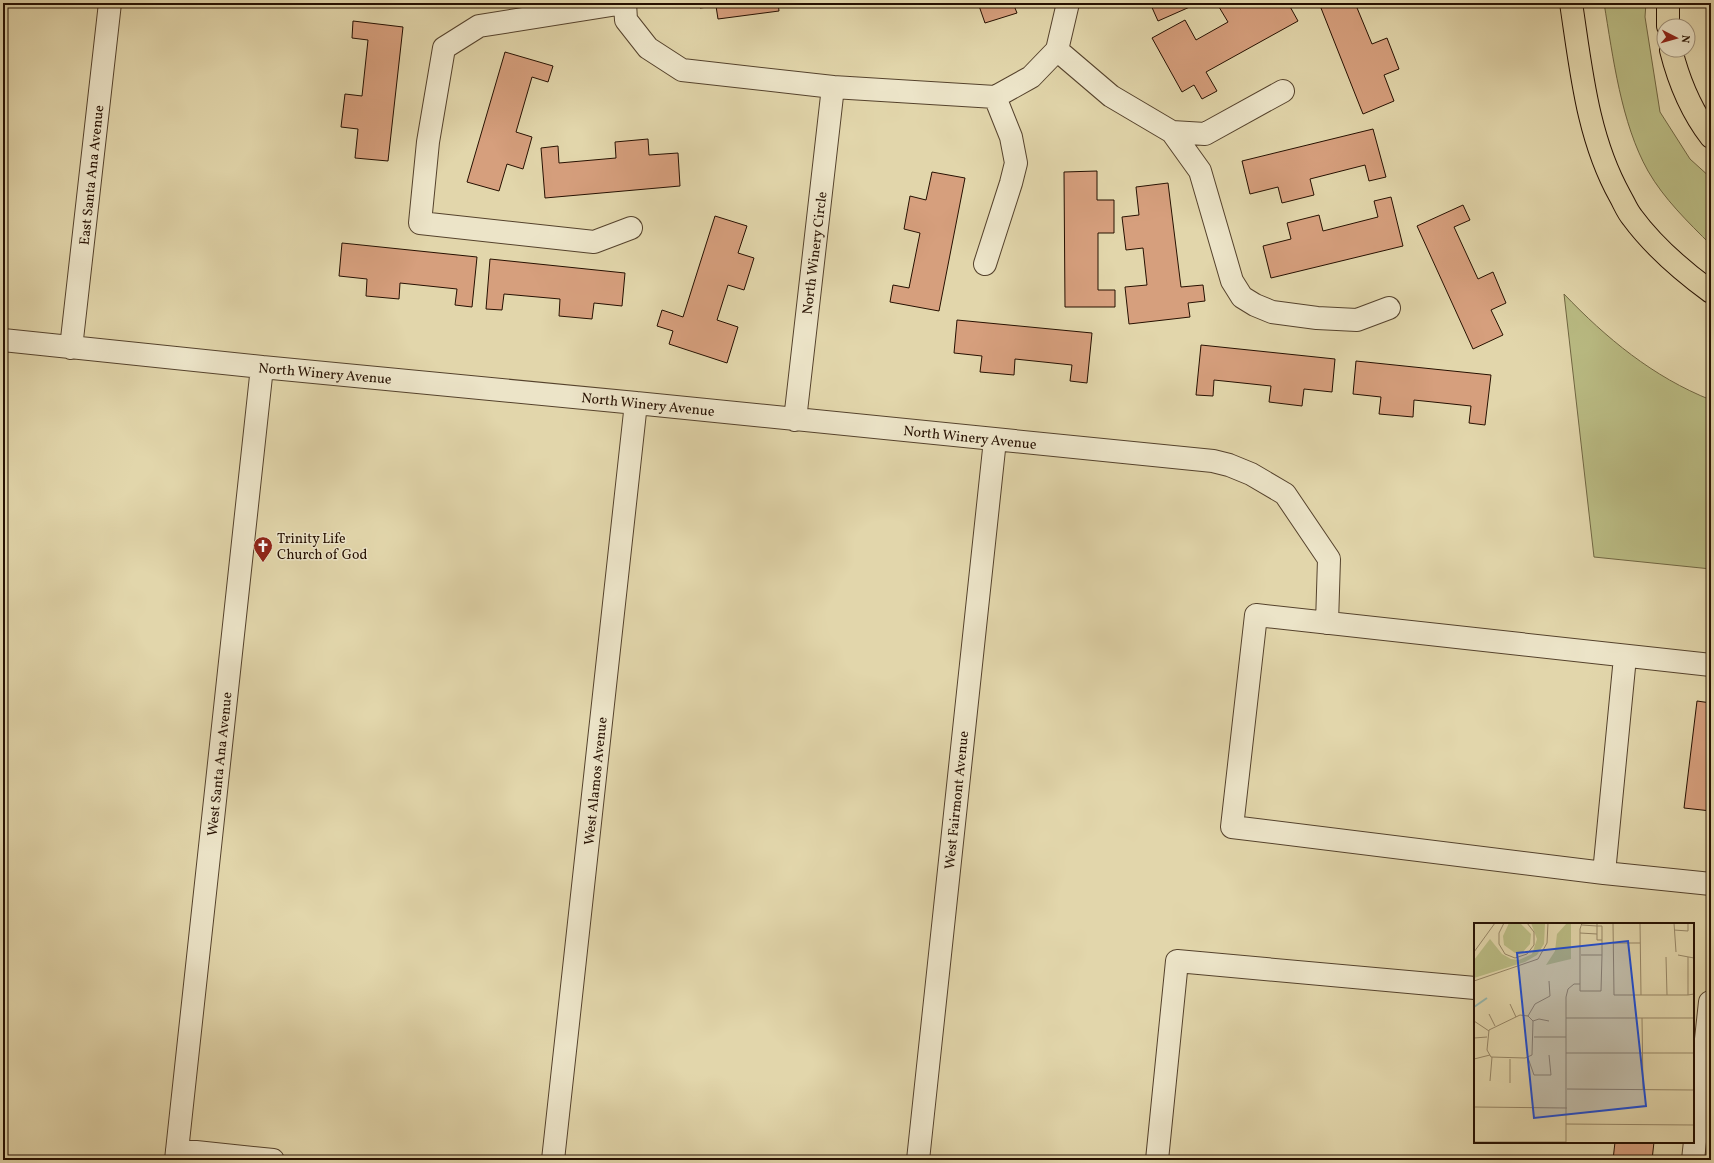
<svg xmlns="http://www.w3.org/2000/svg" width="1714" height="1163" font-family="Vollkorn,serif">
<style>
.green{fill:#babc84;stroke:#706642}
.building{fill:#d69f7d;stroke:#261001}
.lines{fill:none;stroke-linecap:round;stroke-linejoin:round}
.minor-casing{stroke:#55422c;stroke-width:24}
.highway-casing{stroke:#261001;stroke-width:24}
.minor{stroke:#ece4c8;stroke-width:22}
.highway{stroke:#e2d6ab;stroke-width:22}
.labels{text-anchor:middle;stroke-width:3;stroke-linejoin:round;paint-order:stroke}
.street-label{font-size:14px;fill:#261001;stroke:#ece4c8}
.poi-label{font-size:14px;fill:#261001;stroke:#ece4c8;text-anchor:start}
.inset-river{fill:none;stroke:#95b8af;stroke-width:2}
.inset-road{fill:none;stroke:#978767;stroke-width:1}
.view{fill:#1d4ed8;fill-opacity:0.15;stroke:#1d4ed8;stroke-width:2}
.inset-edge{fill:none;stroke:#261001;stroke-width:2}
</style>
<rect width="100%" height="100%" fill="#e2d6ab"/>
<filter id="stains"><feTurbulence type="fractalNoise" baseFrequency=".005" numOctaves="4"/><feColorMatrix values="0 0 0 0 .2 0 0 0 0 .09 0 0 0 0 .02 0 0 0 .5 -.17"/></filter>
<radialGradient id="worn" r=".72"><stop offset=".6" stop-color="#630" stop-opacity="0"/><stop offset="1" stop-color="#630" stop-opacity=".3"/></radialGradient>
<path class="green" d="M 1604,3 L 1646,3 L 1645,17 L 1660,112 L 1690,159 L 1711,178 L 1711,245 C 1688,222 1664,199 1648,171 C 1621,123 1613,57 1604,3 Z
M 1564,294 C 1606,338 1653,377 1711,400 L 1711,569 L 1594,557 Z"/>
<path class="building" d="M 699,3 L 778,3 L 779,11 L 718,19 L 716,6 L 700,8 Z
M 978,3 L 1013,3 L 1017,13 L 985,23 Z
M 1150,3 L 1190,3 L 1192,6 L 1158,21 Z
M 1227,3 L 1255,3 L 1257,6 L 1261,3 L 1288,3 L 1298,21 L 1206,72 L 1217,91 L 1202,99 L 1194,85 L 1182,92 L 1152,38 L 1185,20 L 1196,40 L 1228,22 L 1219,7 Z
M 1319,3 L 1355,3 L 1372,44 L 1387,38 L 1399,69 L 1384,75 L 1394,101 L 1363,114 Z
M 353,21 L 403,27 L 388,161 L 355,158 L 358,129 L 341,127 L 345,94 L 362,96 L 368,40 L 352,38 Z
M 505,52 L 553,66 L 548,82 L 532,77 L 516,132 L 532,137 L 523,169 L 507,164 L 499,191 L 467,182 Z
M 1373,129 L 1386,177 L 1369,181 L 1365,165 L 1310,179 L 1314,195 L 1282,203 L 1278,187 L 1250,194 L 1242,161 Z
M 648,139 L 649,155 L 678,153 L 680,186 L 545,198 L 541,148 L 558,146 L 559,163 L 616,158 L 615,142 Z
M 1097,171 L 1097,200 L 1114,200 L 1114,233 L 1098,233 L 1098,290 L 1115,290 L 1115,307 L 1065,307 L 1064,172 Z
M 932,172 L 965,178 L 939,311 L 890,302 L 893,285 L 909,288 L 920,233 L 904,229 L 910,196 L 926,200 Z
M 1168,183 L 1181,287 L 1203,285 L 1205,301 L 1188,303 L 1190,317 L 1129,324 L 1125,287 L 1147,285 L 1143,248 L 1126,250 L 1122,217 L 1139,215 L 1136,187 Z
M 1391,197 L 1403,246 L 1271,278 L 1263,246 L 1291,239 L 1287,223 L 1319,215 L 1323,231 L 1378,217 L 1374,201 Z
M 1463,205 L 1470,220 L 1454,227 L 1478,279 L 1493,272 L 1506,303 L 1491,310 L 1503,335 L 1473,349 L 1417,226 Z
M 715,216 L 747,226 L 738,253 L 754,258 L 744,290 L 728,285 L 717,320 L 738,327 L 727,363 L 669,344 L 673,331 L 657,326 L 662,310 L 683,317 Z
M 342,243 L 477,257 L 472,307 L 455,305 L 457,289 L 400,283 L 399,299 L 366,296 L 367,279 L 339,276 Z
M 490,259 L 625,273 L 622,306 L 594,303 L 592,319 L 559,316 L 560,299 L 504,294 L 502,310 L 486,309 Z
M 957,320 L 1092,333 L 1087,383 L 1070,381 L 1072,365 L 1015,359 L 1014,375 L 980,372 L 982,356 L 954,353 Z
M 1201,345 L 1335,359 L 1332,392 L 1304,389 L 1302,406 L 1269,402 L 1271,386 L 1214,380 L 1213,396 L 1196,395 Z
M 1356,361 L 1491,375 L 1485,425 L 1469,423 L 1471,406 L 1414,400 L 1413,417 L 1379,414 L 1381,397 L 1353,394 Z
M 1697,701 L 1711,703 L 1711,811 L 1684,808 Z
M 1615,1142 L 1654,1142 L 1652,1160 L 1613,1160 Z"/>
<g class="lines">
<defs>
<path id="minor" d="M 624,3 L 479,26 L 444,48 L 428,142 L 420,223 L 594,242 L 631,228
M 625,3 L 626,20 L 648,48 L 682,70 L 833,87 L 995,97 L 1031,77 L 1057,50 L 1068,3
M 1057,50 L 1111,96 L 1172,132 L 1200,171 L 1232,281 L 1242,297 L 1255,305 L 1272,312 L 1317,318 L 1357,320 L 1389,308
M 1172,132 L 1205,134 L 1283,91
M 985,264 L 1011,183 L 1016,163 L 1011,137 L 995,97
M 3,340 L 262,367 L 636,403 L 1213,461 L 1229,465 L 1251,474 L 1285,494 L 1329,559 L 1327,623
M 71,348 L 110,3
M 795,420 L 833,87
M 1625,657 L 1604,873 L 1232,827 L 1256,615 L 1711,665
M 1604,873 L 1711,884
M 177,1150 L 273,1160
M 176,1160 L 262,367
M 553,1160 L 636,403
M 918,1160 L 995,440
M 1157,1160 L 1177,961 L 1475,988
M 1693,1160 L 1710,1002"/>
<path id="highway" d="M 1571,3 C 1581,68 1587,137 1620,196 C 1624,203 1627,211 1632,217 C 1654,247 1681,270 1711,292
M 1668,3 L 1668,26
M 1671,50 C 1679,82 1691,111 1711,137"/>
</defs>
<use href="#minor" class="minor-casing"/>
<use href="#highway" class="highway-casing"/>
<use href="#minor" class="minor"/>
<use href="#highway" class="highway"/>
</g>
<defs>
<symbol id="church-pin" viewBox="-11 -11 22 30"><path d="M0 17L-7.5 6A9.5 9.5 0 1 1 7.5 6Z" fill="#8f2418" stroke="#ece4c8"/><path d="M-1.2-6h2.4v3.5h3.3v2.4h-3.3V6h-2.4V-.1h-3.3v-2.4h3.3Z" fill="#fff"/></symbol>
</defs>
<g fill-rule="evenodd">
<use href="#church-pin" x="252" y="535" width="22" height="30"/>
</g>
<g class="labels">
<g class="street-label">
<text transform="translate(91 175) rotate(-84)" y="5">East Santa Ana Avenue</text>
<text transform="translate(814 253) rotate(-83)" y="5">North Winery Circle</text>
<text transform="translate(325 373) rotate(5)" y="5">North Winery Avenue</text>
<text transform="translate(648 404) rotate(6)" y="5">North Winery Avenue</text>
<text transform="translate(970 437) rotate(6)" y="5">North Winery Avenue</text>
<text transform="translate(219 764) rotate(-84)" y="5">West Santa Ana Avenue</text>
<text transform="translate(595 781) rotate(-84)" y="5">West Alamos Avenue</text>
<text transform="translate(956 800) rotate(-84)" y="5">West Fairmont Avenue</text>
</g>
<g class="poi-label">
<text x="277" y="543">Trinity Life<tspan x="277" dy="16">Church of God</tspan></text>
</g>
</g>
<g transform="translate(1474 923)">
<rect width="220" height="220" fill="#e2d6ab"/>
<path d="M 35,0 L 47,1 L 57,11 L 56,21 L 49,29 L 41,30 L 30,22 L 29,13 ZM 57,0 L 71,1 L 70,21 L 63,32 L 51,39 L 0,55 L 0,37 L 16,16 L 28,31 L 37,36 L 45,37 L 58,31 L 63,16 ZM 93,0 L 97,0 L 97,36 L 72,42 L 81,28 L 83,11 Z" fill="#babc84"/>
<path class="inset-river" d="M 0,84 L 13,75"/>
<path class="inset-road" d="M 30,0 L 25,10 L 25,21 L 31,31 L 41,35 L 53,31 L 60,22 L 60,9 L 53,0M 123,0 L 123,3 L 128,3 L 128,32M 139,0 L 140,72 L 167,72 L 166,0M 200,0 L 202,29M 108,2 L 123,3 L 123,17 L 128,17M 200,7 L 214,8 L 214,0M 106,10 L 123,11M 139,20 L 166,20M 0,29 L 21,0M 107,32 L 128,32 L 127,68 L 106,68 L 106,6 L 108,0M 204,32 L 220,35M 192,34 L 193,72M 214,34 L 214,72 L 220,71M 0,58 L 64,36 L 73,20 L 74,0M 167,72 L 214,72M 36,81 L 42,94M 15,91 L 21,103M 46,92 L 54,93 L 59,98 L 58,132 L 51,135 L 17,134 L 13,127 L 15,107 ZM 54,93 L 61,81 L 76,73 L 75,58M 92,95 L 220,95M 168,95 L 169,166M 0,98 L 15,108M 59,98 L 65,96 L 75,98M 60,114 L 92,114M 0,115 L 13,114M 92,130 L 220,130M 54,135 L 60,152 L 77,152 L 75,132M 0,136 L 16,132M 16,158 L 18,134M 36,160 L 36,136M 93,166 L 220,167M 0,184 L 93,185M 92,201 L 220,202M 0,219 L 92,219M 92,220 L 92,74 L 94,66 L 100,61 L 106,61"/>
<path class="view" d="M 154,18 L 172,183 L 60,195 L 43,30 Z"/>
<rect width="220" height="220" class="inset-edge"/>
</g>
<rect width="1714" height="1163" fill="none" stroke="#e2d6ab" stroke-width="16"/>
<rect x="4" y="4" width="1706" height="1155" fill="none" stroke="#261001" stroke-width="2"/>
<rect x="8" y="8" width="1698" height="1147" fill="none" stroke="#261001"/>
<g transform="translate(1676 38) rotate(96)"><circle r="19" fill="#ece4c8" stroke="#9d8f78"/>
<path d="M0-3L7 15L0 10L-7 15Z" fill="#8f2418"/>
<text y="-6" font-size="11" font-weight="bold" text-anchor="middle" fill="#261001">N</text>
</g>
<rect width="100%" height="100%" filter="url(#stains)"/>
<rect width="100%" height="100%" fill="url(#worn)"/>
</svg>
